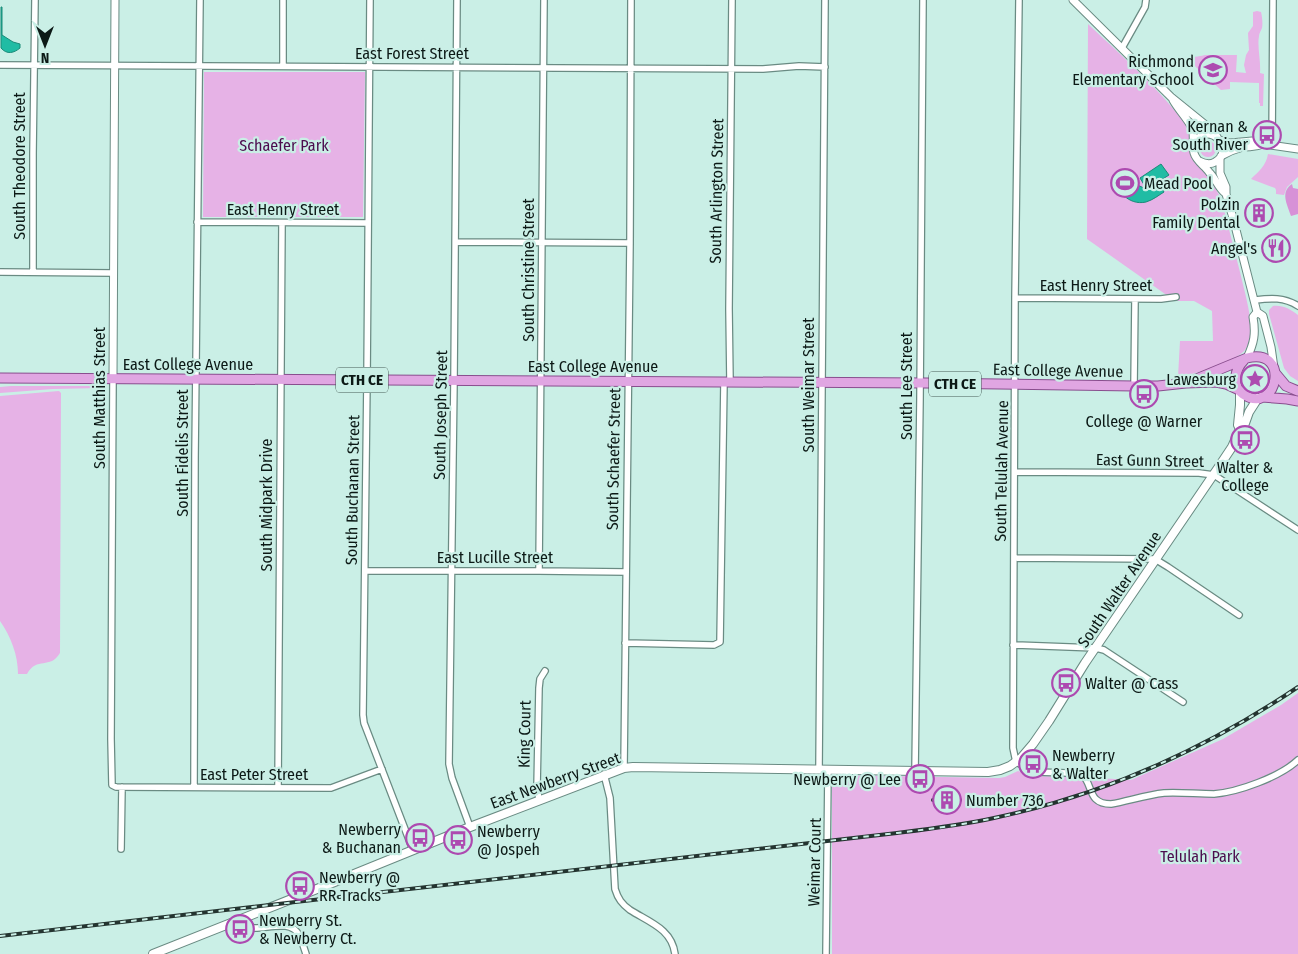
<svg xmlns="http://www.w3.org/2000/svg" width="1298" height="954" font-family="'Fira Sans Condensed',sans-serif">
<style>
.green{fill:#e6b2e6}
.forest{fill:#d791d7}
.water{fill:#20bca4;stroke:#1a8b79}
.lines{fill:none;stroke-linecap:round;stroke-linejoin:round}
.minor-casing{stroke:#6a8b83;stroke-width:8}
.tertiary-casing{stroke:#6a8b83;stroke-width:9}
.secondary-casing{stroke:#6a8b83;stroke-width:10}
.primary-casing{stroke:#894e8e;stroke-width:11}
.minor{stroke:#fff;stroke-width:5.5}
.tertiary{stroke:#fff;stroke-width:7}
.secondary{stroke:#fff;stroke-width:8}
.primary{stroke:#e0a6e2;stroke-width:9}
.rail-casing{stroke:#243430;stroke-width:4}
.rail{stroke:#caefe6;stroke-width:2;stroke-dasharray:5.5;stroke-linecap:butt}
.labels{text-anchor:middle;stroke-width:4.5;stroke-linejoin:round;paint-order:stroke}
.shield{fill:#caefe6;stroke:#455954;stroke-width:1}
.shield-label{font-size:15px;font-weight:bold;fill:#0c1916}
.street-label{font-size:16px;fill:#0c1916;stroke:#caefe6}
.poi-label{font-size:16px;fill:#0c1916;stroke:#caefe6;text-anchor:end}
.park-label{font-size:16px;fill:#4c0c4e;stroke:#caefe6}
</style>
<rect width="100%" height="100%" fill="#caefe6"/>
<path class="green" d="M 1257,11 L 1261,12 C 1262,16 1263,23 1262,28 C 1261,31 1259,33 1259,36 C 1257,47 1261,61 1260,73 L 1264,74 L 1263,106 L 1260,106 L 1260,103 L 1259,103 L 1259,83 L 1230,82 L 1230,89 L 1221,90 L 1185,57 C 1189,58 1202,56 1205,55 L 1237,55 L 1236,72 L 1246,73 L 1244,65 L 1246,55 L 1249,50 L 1248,33 L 1253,26 L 1253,12 Z
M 1088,24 C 1121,55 1156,86 1185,123 C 1190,130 1190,139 1194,147 C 1198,155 1201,164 1206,172 C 1211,182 1218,191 1222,202 C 1228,225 1234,249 1240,272 C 1244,290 1254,322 1250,340 C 1249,343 1247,347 1245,350 C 1234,363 1195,374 1178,377 L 1180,341 L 1213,341 L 1212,311 L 1194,301 L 1175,301 L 1087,239 Z
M 204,72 L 365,72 L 363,217 L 203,217 Z
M1200 149a8 8 0 1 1 16 0a8 8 0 1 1-16 0Z
M 1268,154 L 1298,159 L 1298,177 L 1287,187 L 1284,195 L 1276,194 L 1276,190 L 1275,188 L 1251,179 C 1259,171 1266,166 1268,154 Z
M 1273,306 C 1283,305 1290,309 1298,315 L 1298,381 L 1290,376 L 1284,368 L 1269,314 L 1269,310 Z
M 1251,365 C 1272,365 1275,394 1251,390 L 1244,384 L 1244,375 Z
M 11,386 L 101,386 L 101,388 L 53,389 L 0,393 L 0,387 Z
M 59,391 L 61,393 L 60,653 C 50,670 37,656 27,674 L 18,674 C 18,655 11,637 0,621 L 0,396 Z
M 1298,693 L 1298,954 L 832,954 L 832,775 L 999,778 L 1005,777 L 1018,771 L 1032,776 L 1081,777 L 1131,780 L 1223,739 L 1281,705 Z"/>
<path class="forest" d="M 1292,184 L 1293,188 L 1298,189 L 1298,214 L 1291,216 C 1287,204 1280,192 1292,184 Z"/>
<path class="water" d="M 1,7 L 2,7 L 2,35 L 13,42 L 20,44 L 20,48 C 14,53 7,55 1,48 Z
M 1161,164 L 1169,175 L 1158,182 L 1164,192 C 1159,195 1153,200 1146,202 C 1129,206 1113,190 1117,173 L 1124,177 L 1125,172 L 1133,171 L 1131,182 L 1146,189 L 1146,188 L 1140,178 Z"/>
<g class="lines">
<defs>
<path id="minor" d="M 370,0 L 367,380 L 363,715 L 364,723 L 413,850
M 457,0 L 454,381 L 449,764 L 452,778 L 470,827
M 1019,0 L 1015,298 L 1013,748 L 1016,762 L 1036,772 L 1100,774
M 1122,48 L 1145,7 L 1146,0
M 0,65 L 763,69 L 799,66 L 825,67
M 283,66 L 283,0
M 1272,145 L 1273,0
M 197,222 L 368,223
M 456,242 L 630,243
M 0,272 L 113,273
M 33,272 L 33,153 L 35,0
M 1015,298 L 1161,299 L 1176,297
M 1255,300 C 1271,298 1284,297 1298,306
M 113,379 L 111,739 L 112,785 L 116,787 L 331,788 L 382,769
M 730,382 L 729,309 L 732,0
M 1134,386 L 1135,299
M 1015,472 L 1199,473 L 1214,475 L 1298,530
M 1014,558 L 1155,559 L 1168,567 L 1239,615
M 365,571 L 539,571 L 626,572
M 539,571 L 544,0
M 625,643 L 714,645 L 720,642 L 724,382
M 1013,645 L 1096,648 L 1104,650 L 1183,702
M 624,768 L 630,243 L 631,0
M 819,770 L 825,0
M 915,772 L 920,399 L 923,0
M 604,774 L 610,798 L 615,889 C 618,899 622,904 630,910 C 649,922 672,929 675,954
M 1081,774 C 1094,783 1086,804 1111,804 C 1128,801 1146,795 1164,793 C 1180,792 1197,794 1214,794 C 1238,792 1280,777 1298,760
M 194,787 L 195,456 L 200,0
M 278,787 L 282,223
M 539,799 L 537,788 L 539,688 L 540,679 L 545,671
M 121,849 L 122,787
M 246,917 L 249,925 L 253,928 C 267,929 291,919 299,935 C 302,941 304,948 306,954
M 826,954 L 828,770"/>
<path id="tertiary" d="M 1073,0 L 1171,97 L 1213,131 L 1217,137
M 1173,100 C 1178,109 1186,117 1191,126 C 1196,135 1191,145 1194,153 C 1196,161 1205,166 1209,172 C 1216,179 1218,188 1226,194
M 1220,140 L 1230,143 L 1252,141 L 1263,144 L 1298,149
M 1194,144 C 1208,118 1237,150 1215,162 C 1210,165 1205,164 1199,161
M 1221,156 C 1228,152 1235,149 1243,147 C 1252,146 1254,148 1263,144
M 1220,158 L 1220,173 L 1226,187 L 1226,194 L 1233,218 L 1257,312 L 1263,316 L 1271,347 L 1274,368
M 1247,358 C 1254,343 1256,334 1253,317 L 1257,312
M 113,379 L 115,0"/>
<path id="secondary" d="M 1240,391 L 1240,405 L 1238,425 L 1240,429
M 153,954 L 337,881 L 470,827 L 624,768 L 633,767 L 988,772 L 1000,770 L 1010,766 L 1021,758 L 1033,744 L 1049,721 L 1085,663 L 1218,468 L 1232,447 L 1240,429 L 1244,426 L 1249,412 L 1258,398"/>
<path id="primary" d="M 1276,374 L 1286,386 L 1298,391
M 0,378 L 926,383 L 1134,386 L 1158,386 L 1186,383 L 1216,382 L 1226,384 L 1239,390
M 1189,382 L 1247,358 C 1292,347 1277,417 1243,394 C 1231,386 1235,369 1244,360
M 1262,397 L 1287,399 L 1298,401"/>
</defs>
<use href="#minor" class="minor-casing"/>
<use href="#tertiary" class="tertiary-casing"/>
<use href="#secondary" class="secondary-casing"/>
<use href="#primary" class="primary-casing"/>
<use href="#minor" class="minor"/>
<use href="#tertiary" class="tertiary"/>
<use href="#secondary" class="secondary"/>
<use href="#primary" class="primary"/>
<defs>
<path id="rail" d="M 933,800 L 960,800
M 0,936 L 897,833 C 929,829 962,825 994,818 C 1103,795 1206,749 1298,687"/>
</defs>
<use href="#rail" class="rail-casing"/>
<use href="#rail" class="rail"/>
</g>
<defs>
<symbol id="school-ring" viewBox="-11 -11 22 22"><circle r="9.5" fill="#caefe6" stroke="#ad4ab0" stroke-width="1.5"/><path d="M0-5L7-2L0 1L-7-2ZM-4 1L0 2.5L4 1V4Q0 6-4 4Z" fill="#ad4ab0"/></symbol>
<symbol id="bus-ring" viewBox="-11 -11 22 22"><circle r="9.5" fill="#caefe6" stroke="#ad4ab0" stroke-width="1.5"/><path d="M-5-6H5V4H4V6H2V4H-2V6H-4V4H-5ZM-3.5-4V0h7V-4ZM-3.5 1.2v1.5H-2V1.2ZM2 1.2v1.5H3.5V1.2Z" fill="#ad4ab0"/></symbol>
<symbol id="stadium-ring" viewBox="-11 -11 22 22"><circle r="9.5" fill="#caefe6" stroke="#ad4ab0" stroke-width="1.5"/><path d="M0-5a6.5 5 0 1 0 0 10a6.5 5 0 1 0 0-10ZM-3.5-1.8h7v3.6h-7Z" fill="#ad4ab0"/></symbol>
<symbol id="building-ring" viewBox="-11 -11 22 22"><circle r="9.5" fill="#caefe6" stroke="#ad4ab0" stroke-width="1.5"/><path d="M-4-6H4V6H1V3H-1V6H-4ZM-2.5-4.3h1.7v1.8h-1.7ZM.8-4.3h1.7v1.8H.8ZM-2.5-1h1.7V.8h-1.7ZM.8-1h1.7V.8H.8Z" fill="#ad4ab0"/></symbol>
<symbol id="restaurant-ring" viewBox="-11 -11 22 22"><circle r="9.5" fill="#caefe6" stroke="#ad4ab0" stroke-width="1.5"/><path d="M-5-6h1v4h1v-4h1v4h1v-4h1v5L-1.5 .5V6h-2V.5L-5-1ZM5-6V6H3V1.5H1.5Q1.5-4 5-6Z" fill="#ad4ab0"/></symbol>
<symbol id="sight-ring" viewBox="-11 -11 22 22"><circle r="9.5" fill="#caefe6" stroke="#ad4ab0" stroke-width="1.5"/><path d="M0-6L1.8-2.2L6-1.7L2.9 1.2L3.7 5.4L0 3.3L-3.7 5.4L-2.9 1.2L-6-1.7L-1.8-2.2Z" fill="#ad4ab0"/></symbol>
</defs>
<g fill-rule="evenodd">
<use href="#school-ring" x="1197" y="54" width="32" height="32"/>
<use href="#bus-ring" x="1251" y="119" width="32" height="32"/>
<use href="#stadium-ring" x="1109" y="167" width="32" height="32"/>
<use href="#building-ring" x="1243" y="197" width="32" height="32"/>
<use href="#restaurant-ring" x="1260" y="232" width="32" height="32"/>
<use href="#sight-ring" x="1239" y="363" width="32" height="32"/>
<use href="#bus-ring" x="1128" y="378" width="32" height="32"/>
<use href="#bus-ring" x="1229" y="424" width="32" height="32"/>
<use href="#bus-ring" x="1050" y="667" width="32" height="32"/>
<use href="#bus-ring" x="1017" y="748" width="32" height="32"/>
<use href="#bus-ring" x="904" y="763" width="32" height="32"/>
<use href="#building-ring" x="931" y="784" width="32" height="32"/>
<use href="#bus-ring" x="404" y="822" width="32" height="32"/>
<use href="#bus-ring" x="442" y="824" width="32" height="32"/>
<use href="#bus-ring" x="284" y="870" width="32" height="32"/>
<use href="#bus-ring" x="224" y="913" width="32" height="32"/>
</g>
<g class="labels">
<g class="shield">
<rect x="336" y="367.5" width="52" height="25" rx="4"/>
<rect x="929" y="371.5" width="52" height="25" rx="4"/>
</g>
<g class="shield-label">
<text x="362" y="385">CTH CE</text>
<text x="955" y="389">CTH CE</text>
</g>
<g class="street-label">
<text x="412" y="59">East Forest Street</text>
<text transform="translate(19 166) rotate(-90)" y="6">South Theodore Street</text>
<text transform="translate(716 191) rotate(-89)" y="6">South Arlington Street</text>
<text x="283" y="215">East Henry Street</text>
<text transform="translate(528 270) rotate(-90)" y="6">South Christine Street</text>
<text x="1096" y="291">East Henry Street</text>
<text x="188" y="370">East College Avenue</text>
<text x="593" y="372">East College Avenue</text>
<text transform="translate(1058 370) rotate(1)" y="6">East College Avenue</text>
<text transform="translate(808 385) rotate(-90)" y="6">South Weimar Street</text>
<text transform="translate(906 386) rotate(-90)" y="6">South Lee Street</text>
<text transform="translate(99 398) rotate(-90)" y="6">South Matthias Street</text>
<text transform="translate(440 415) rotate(-89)" y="6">South Joseph Street</text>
<text transform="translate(182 453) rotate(-90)" y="6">South Fidelis Street</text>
<text transform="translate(613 459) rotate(-89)" y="6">South Schaefer Street</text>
<text transform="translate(1150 460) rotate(1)" y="6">East Gunn Street</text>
<text transform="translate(1001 471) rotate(-89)" y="6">South Telulah Avenue</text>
<text transform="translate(352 490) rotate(-89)" y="6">South Buchanan Street</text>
<text transform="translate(266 505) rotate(-90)" y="6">South Midpark Drive</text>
<text x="495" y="563">East Lucille Street</text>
<text transform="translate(1119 589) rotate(-56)" y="6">South Walter Avenue</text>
<text transform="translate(524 734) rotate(-89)" y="6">King Court</text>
<text x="254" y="780">East Peter Street</text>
<text transform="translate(555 780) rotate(-20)" y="6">East Newberry Street</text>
<text transform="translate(814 862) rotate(-89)" y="6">Weimar Court</text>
</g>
<g class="poi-label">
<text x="1194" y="67">Richmond<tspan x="1194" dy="18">Elementary School</tspan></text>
<text x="1248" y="132">Kernan &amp;<tspan x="1248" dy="18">South River</tspan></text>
<text x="1144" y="189" text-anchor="start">Mead Pool</text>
<text x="1240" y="210">Polzin<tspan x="1240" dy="18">Family Dental</tspan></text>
<text x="1257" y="254">Angel's</text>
<text x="1236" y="385">Lawesburg</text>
<text x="1144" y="427" text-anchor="middle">College @ Warner</text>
<text x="1245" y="473" text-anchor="middle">Walter &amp;<tspan x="1245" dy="18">College</tspan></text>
<text x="1085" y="689" text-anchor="start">Walter @ Cass</text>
<text x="1052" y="761" text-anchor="start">Newberry<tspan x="1052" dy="18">&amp; Walter</tspan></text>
<text x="901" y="785">Newberry @ Lee</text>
<text x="966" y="806" text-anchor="start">Number 736</text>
<text x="401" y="835">Newberry<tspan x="401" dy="18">&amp; Buchanan</tspan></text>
<text x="477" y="837" text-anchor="start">Newberry<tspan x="477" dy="18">@ Jospeh</tspan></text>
<text x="319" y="883" text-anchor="start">Newberry @<tspan x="319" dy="18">RR Tracks</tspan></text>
<text x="259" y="926" text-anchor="start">Newberry St.<tspan x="259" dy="18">&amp; Newberry Ct.</tspan></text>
</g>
<g class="park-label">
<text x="284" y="151">Schaefer Park</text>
<text x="1200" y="862">Telulah Park</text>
</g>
</g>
<g transform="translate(45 45) rotate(180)" stroke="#caefe6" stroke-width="4" paint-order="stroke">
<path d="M0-4L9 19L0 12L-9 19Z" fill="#0c1916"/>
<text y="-8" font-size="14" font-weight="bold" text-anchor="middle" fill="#0c1916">N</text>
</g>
</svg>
